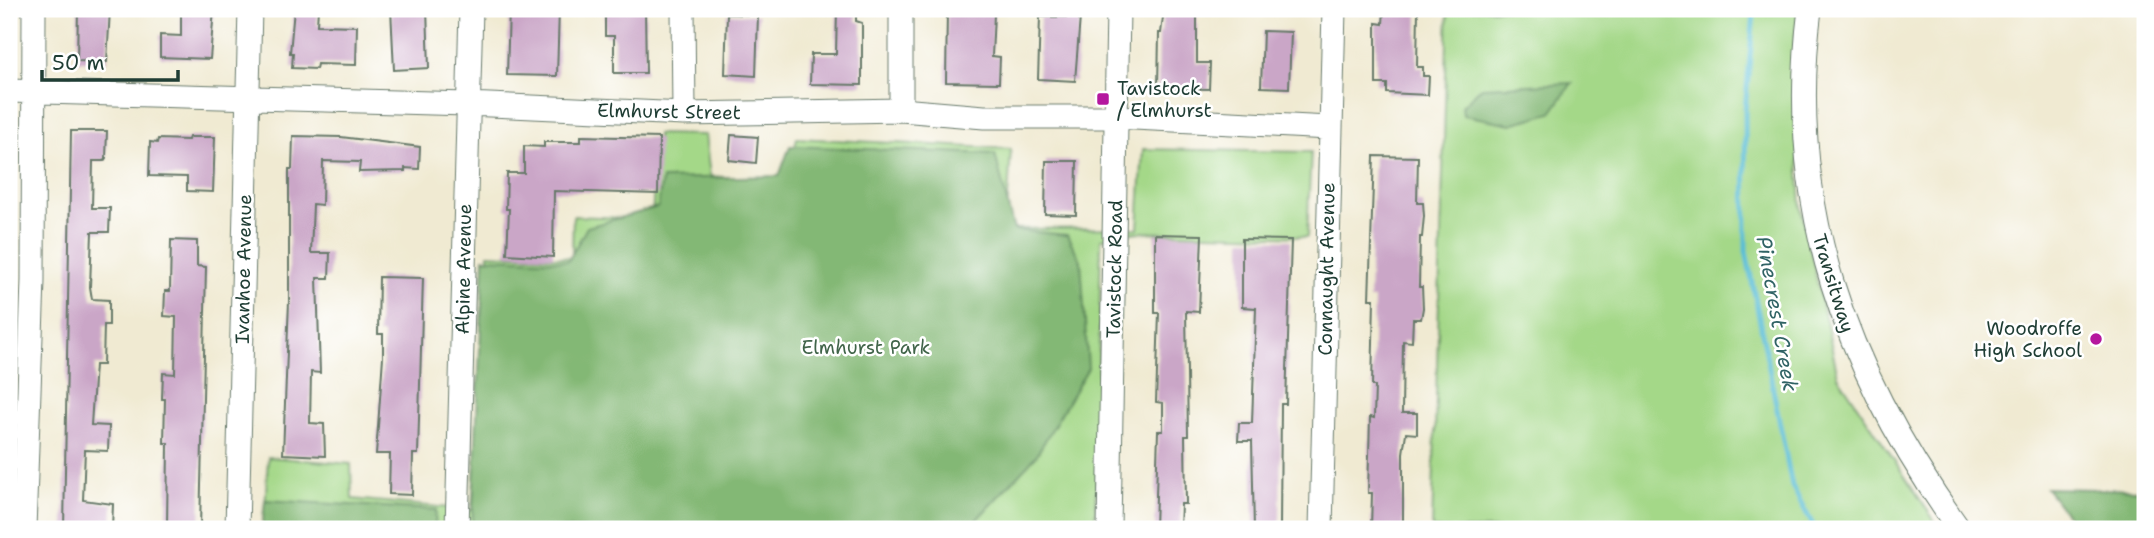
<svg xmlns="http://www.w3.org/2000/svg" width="2154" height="538" font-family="'Shantell Sans',sans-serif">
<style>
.green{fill:#a4d888;stroke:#628a5e;stroke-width:2}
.forest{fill:#83b874;stroke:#517a54;stroke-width:2}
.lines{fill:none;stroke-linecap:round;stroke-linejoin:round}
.stream{stroke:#58bdd6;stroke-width:5}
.building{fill:#caa6c7}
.minor-casing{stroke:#687a6b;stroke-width:25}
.minor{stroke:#fff;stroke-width:23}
.poi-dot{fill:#b5179e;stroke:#fff;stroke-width:2.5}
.labels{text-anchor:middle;stroke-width:5;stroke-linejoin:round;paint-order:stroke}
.poi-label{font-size:19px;fill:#1f3d34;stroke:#fff;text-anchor:start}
.street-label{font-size:19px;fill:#1f3d34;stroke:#fff}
.park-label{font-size:19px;fill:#406449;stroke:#fff}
.water-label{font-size:21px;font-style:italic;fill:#306365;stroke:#fff}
</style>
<rect width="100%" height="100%" fill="#fff"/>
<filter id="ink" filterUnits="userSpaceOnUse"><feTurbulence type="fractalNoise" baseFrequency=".0143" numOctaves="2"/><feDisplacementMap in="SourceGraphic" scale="14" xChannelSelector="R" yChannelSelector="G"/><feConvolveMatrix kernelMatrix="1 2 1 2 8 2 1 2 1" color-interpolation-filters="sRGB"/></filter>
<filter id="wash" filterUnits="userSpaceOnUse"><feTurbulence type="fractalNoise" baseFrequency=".00686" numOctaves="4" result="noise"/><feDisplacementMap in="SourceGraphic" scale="28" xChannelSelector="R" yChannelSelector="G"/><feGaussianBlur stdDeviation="1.57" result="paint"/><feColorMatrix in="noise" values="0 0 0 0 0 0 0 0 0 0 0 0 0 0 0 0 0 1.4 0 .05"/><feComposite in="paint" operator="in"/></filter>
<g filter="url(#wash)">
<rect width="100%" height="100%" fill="#f0ead2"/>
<path class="green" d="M 1448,9 L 1798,9 L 1793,59 L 1801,208 L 1838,376 L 1940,529 L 1432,529 Z
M 657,134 L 705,135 L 710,176 L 788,182 L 797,138 L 1011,149 L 1006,229 L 1138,228 L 1143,149 L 1311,152 L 1307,237 L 1137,232 L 1101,239 L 1095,529 L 264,529 L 268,457 L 351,464 L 352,499 L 472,510 L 489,254 L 572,258 L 573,216 L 652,219 Z"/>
<path class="forest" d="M 1572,83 L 1551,113 L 1511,124 L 1463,115 L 1462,106 L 1482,87 Z
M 790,146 L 995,154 L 1014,230 L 1067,235 L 1081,261 L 1088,368 L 1036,456 L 968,529 L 472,529 L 484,258 L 568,261 L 587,227 L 658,207 L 662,179 L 779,176 Z
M 2046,488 L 2145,490 L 2145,529 L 2078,529 Z
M 265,500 L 436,510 L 435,529 L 262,529 Z"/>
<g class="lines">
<path class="stream" d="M 1754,13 L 1745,110 L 1746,251 L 1792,486 L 1815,529"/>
</g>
<g id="blocks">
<path class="building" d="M 78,9 L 110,9 L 107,62 L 77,61 Z
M 181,9 L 214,9 L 210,59 L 160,57 L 160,35 L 181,36 Z
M 294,9 L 318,9 L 317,25 L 357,26 L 356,65 L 317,64 L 316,69 L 292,68 L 293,53 L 290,53 Z
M 391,9 L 427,9 L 429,68 L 394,70 Z
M 509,9 L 559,9 L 557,76 L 507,75 Z
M 605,9 L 645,9 L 646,73 L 614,73 L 614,36 L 605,36 Z
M 947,9 L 974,9 L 974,13 L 994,14 L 992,56 L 1000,57 L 999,83 L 946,82 Z
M 1164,9 L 1197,9 L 1197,63 L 1210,63 L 1209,89 L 1158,88 L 1159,33 L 1161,33 Z
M 1384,9 L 1418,9 L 1417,67 L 1423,67 L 1423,76 L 1429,76 L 1428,95 L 1387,93 L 1387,84 L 1376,84 L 1376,23 L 1383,24 Z
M 837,10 L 856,10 L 856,21 L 862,23 L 862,85 L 810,84 L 811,54 L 836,54 Z
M 727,14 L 758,15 L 756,76 L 725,74 Z
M 1040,17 L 1080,17 L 1075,81 L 1038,79 Z
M 1263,31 L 1291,32 L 1289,88 L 1261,87 Z
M 71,131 L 107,131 L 106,158 L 104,161 L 93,161 L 92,208 L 110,208 L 109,232 L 92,232 L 90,287 L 92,299 L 109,300 L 109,325 L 104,325 L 103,365 L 95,365 L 91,425 L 109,426 L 108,451 L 85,450 L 83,500 L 113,504 L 112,529 L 64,529 Z
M 731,135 L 758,137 L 756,163 L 729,160 Z
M 293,136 L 341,137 L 420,147 L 419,169 L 405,168 L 405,171 L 359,172 L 360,162 L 323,161 L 322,205 L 313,204 L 311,253 L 330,253 L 329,278 L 317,278 L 320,373 L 311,372 L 310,423 L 324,424 L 325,456 L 283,454 L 289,301 L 289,169 L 292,169 Z
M 581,136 L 659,138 L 658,194 L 554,191 L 553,257 L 507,254 L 509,209 L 506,209 L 507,173 L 524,173 L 524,146 L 544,147 L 544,142 L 581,142 Z
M 189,137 L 215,137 L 213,192 L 187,191 L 187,177 L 149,176 L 150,142 L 157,143 L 158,139 L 188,140 Z
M 1374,156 L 1418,157 L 1417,203 L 1423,203 L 1424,216 L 1422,237 L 1420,237 L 1419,287 L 1422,287 L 1423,308 L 1421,319 L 1413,319 L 1412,342 L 1403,341 L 1402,413 L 1417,413 L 1417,434 L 1406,433 L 1403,453 L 1403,529 L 1371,529 L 1372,493 L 1368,493 L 1370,417 L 1374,418 L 1375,386 L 1372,386 L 1374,299 L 1369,299 Z
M 1046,161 L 1077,161 L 1076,215 L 1045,214 Z
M 1155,234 L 1202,235 L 1199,312 L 1186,311 L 1188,436 L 1185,436 L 1186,504 L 1181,504 L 1180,529 L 1155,529 L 1158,431 L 1163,431 L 1163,403 L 1156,402 L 1159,313 L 1155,313 Z
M 1242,239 L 1291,240 L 1286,404 L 1281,404 L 1280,529 L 1254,529 L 1252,441 L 1238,441 L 1239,423 L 1252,423 L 1256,308 L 1242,307 Z
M 171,240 L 197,241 L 197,266 L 206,267 L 200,529 L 167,529 L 168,443 L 164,443 L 165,399 L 162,399 L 163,373 L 175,374 L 176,317 L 164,316 L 165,291 L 170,291 Z
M 379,277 L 423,278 L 418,454 L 413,454 L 412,495 L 389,494 L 390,454 L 376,454 L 383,357 L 383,334 L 378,334 Z"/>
</g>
</g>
<g filter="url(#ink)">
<use href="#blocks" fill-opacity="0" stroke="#687a6b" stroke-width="2"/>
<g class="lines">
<defs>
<path id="minor" d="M 683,9 L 684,114
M 1810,9 C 1785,206 1845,370 1959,529
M 9,91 L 467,104 L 684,114 L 901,110 L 984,117 L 1115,117 L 1329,128
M 901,110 L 901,9
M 24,529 L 33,281 L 34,9
M 237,529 L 250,9
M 457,529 L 471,9
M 1109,529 L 1118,9
M 1321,529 L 1334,9"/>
</defs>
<use href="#minor" class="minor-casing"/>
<use href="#minor" class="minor"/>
</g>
</g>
<g class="poi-dot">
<rect x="1096" y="92" width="14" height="14" rx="3.5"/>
<circle cx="2096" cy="339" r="7"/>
</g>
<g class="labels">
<g class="poi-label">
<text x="1117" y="95">Tavistock<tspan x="1117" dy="22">/ Elmhurst</tspan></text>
<text x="2082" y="335" text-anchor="end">Woodroffe<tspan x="2082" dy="22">High School</tspan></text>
</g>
<g class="street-label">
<text transform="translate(669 111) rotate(1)" y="7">Elmhurst Street</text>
<text transform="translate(243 269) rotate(-89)" y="7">Ivanhoe Avenue</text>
<text transform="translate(463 269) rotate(-89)" y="7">Alpine Avenue</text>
<text transform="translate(1114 269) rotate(-89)" y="7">Tavistock Road</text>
<text transform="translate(1326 269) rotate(-89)" y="7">Connaught Avenue</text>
<text transform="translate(1834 283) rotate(73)" y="7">Transitway</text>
</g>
<g class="park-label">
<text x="866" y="354">Elmhurst Park</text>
</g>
<g class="water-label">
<text transform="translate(1777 314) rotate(80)" y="7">Pinecrest Creek</text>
</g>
</g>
<rect width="2154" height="538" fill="none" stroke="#fff" stroke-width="35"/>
<path d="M42 70v10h136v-10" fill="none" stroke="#1f3d34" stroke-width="3.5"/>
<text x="52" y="70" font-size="21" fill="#1f3d34" stroke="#ffffff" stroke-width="5" paint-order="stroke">50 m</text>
</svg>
